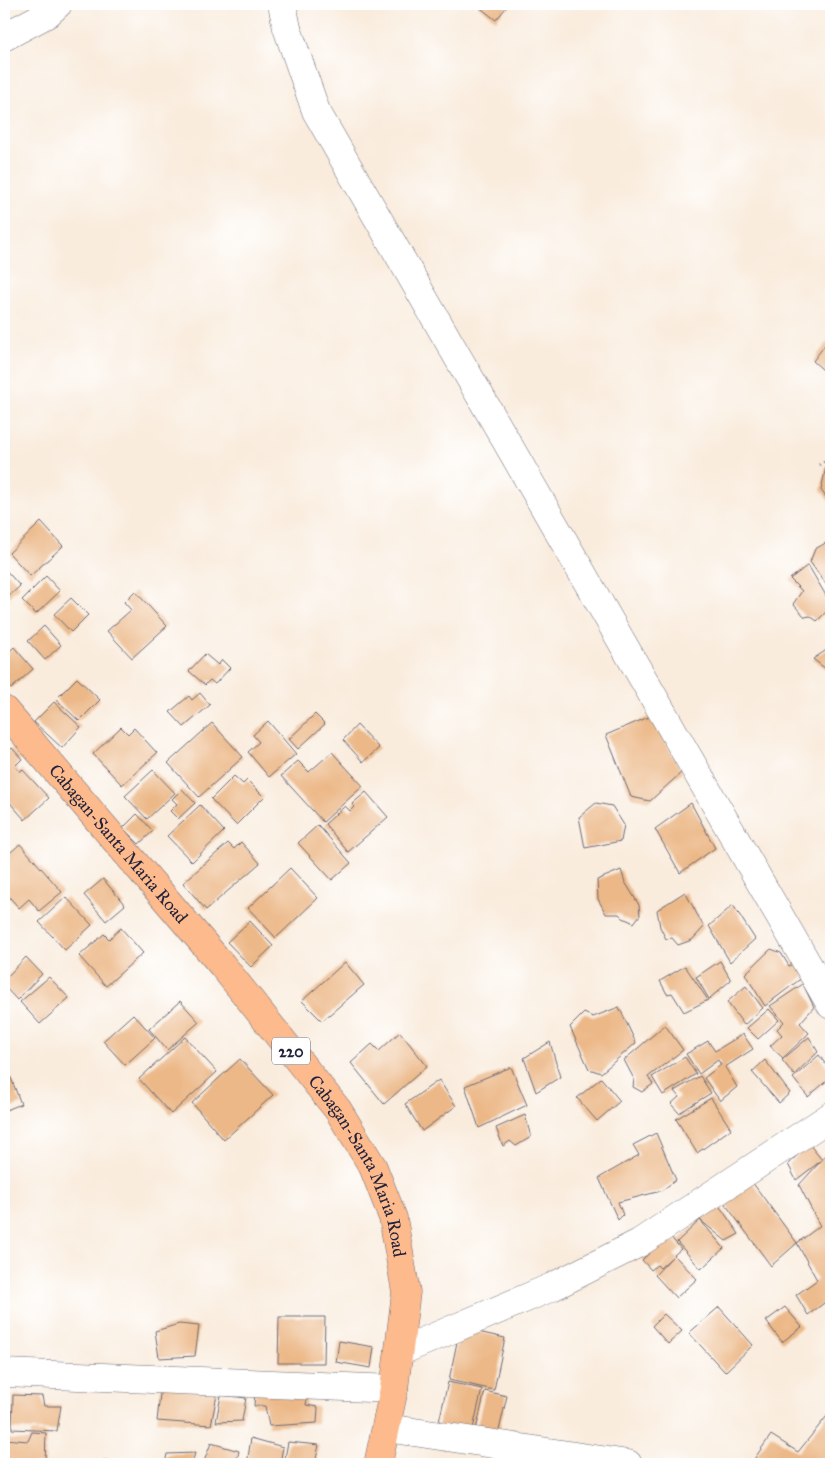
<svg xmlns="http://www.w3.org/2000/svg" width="835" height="1468" font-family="'IM FELL Great Primer',serif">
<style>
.building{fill:#ecb887}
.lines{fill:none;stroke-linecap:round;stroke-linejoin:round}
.minor-casing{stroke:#6d6974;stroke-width:29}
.major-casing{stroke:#6d6974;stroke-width:29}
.path{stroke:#6d6974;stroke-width:3;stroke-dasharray:1 4;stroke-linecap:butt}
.minor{stroke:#fff;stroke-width:28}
.major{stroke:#fcba8d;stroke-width:28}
.labels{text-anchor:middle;stroke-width:5;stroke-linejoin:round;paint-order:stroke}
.shield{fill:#fff;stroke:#646476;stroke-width:1}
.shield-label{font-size:16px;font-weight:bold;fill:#22223b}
.street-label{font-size:18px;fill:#22223b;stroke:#fff}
</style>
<rect width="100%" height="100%" fill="#fff"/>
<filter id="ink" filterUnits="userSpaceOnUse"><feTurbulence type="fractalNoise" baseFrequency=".02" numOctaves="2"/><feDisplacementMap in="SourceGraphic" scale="10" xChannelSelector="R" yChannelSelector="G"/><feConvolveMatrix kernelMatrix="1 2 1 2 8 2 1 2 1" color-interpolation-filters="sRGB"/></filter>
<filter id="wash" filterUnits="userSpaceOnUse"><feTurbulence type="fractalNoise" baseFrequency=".0096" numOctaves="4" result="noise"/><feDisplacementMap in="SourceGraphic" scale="20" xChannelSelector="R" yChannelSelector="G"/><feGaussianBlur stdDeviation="1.12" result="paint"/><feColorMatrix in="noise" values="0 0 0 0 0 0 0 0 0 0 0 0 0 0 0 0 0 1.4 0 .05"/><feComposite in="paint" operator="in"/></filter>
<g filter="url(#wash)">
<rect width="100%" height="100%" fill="#f9ecdd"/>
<g id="blocks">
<path class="building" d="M 479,4 L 509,4 L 496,20 L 478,6 Z
M 831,337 L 831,377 L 813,361 Z
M 831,465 L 831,504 L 821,490 L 826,467 Z
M 41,522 L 63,546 L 30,576 L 9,553 Z
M 831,540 L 831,591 L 810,562 L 815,549 Z
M 808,565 L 831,604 L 831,607 L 817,621 L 810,616 L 805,617 L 793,604 L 802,591 L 790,579 Z
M 4,568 L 20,586 L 5,600 L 4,600 Z
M 46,576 L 60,591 L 36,614 L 22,600 Z
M 135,591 L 167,626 L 132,658 L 107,631 L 131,610 L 124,602 Z
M 71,598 L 88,615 L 71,632 L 54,614 Z
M 44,626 L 61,645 L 45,660 L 28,641 Z
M 14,647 L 33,669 L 11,689 L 4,681 L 4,657 Z
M 831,647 L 831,673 L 813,659 Z
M 205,654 L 218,665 L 222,660 L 230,668 L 215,684 L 210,680 L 205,685 L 189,671 Z
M 77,678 L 100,700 L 79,721 L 56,699 Z
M 200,693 L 210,705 L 184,727 L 170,712 L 189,696 L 192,700 Z
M 54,702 L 81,727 L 62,748 L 34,722 Z
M 315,714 L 325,724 L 298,749 L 289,739 Z
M 651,716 L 682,772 L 650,801 L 631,797 L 606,735 Z
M 268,721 L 296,754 L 269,777 L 248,752 L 259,742 L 253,735 Z
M 212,723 L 243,757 L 199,797 L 168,763 Z
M 357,725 L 379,748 L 363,762 L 343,740 Z
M 121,727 L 128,734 L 134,728 L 157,753 L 122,785 L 93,754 Z
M 12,748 L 22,759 L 15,766 L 20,772 L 22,769 L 49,798 L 25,820 L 4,796 L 4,756 Z
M 332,752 L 363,786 L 323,822 L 281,776 L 298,761 L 309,772 Z
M 153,770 L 175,793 L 147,819 L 125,796 Z
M 234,776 L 243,784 L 247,780 L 264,797 L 236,825 L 211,799 Z
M 182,789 L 195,803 L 178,819 L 170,811 L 177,804 L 172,799 Z
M 366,792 L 388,817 L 348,852 L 325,824 L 345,806 L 350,811 L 354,807 L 352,804 Z
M 596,803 L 612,806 L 624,825 L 621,841 L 585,848 L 579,817 Z
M 691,803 L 715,848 L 680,873 L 655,829 Z
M 200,805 L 224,831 L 192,862 L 167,836 Z
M 137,814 L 153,831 L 139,844 L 123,828 Z
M 318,825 L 351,863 L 332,880 L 298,843 Z
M 241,842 L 260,863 L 206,910 L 183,883 L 228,843 L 234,849 Z
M 20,844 L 62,892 L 39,911 L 29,899 L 19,908 L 4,891 L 4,858 Z
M 290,868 L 318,898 L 276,938 L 248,908 Z
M 621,870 L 625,882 L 639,905 L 640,915 L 634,923 L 623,918 L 619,914 L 606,914 L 598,899 L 597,880 Z
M 103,879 L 125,905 L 106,921 L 84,895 Z
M 685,892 L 704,927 L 692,940 L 678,945 L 672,938 L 666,939 L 660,927 L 657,910 Z
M 66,897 L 92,925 L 65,950 L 39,922 Z
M 733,905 L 755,939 L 730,962 L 709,926 Z
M 250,921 L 273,946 L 251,967 L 227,942 Z
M 121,928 L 143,953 L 106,986 L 79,956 L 104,934 L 109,939 Z
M 771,949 L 781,953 L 789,966 L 798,961 L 807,974 L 765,1006 L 745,974 Z
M 26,957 L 42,974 L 17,1000 L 4,986 L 4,980 Z
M 720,961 L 731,980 L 709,999 L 696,977 Z
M 345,962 L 364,985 L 322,1021 L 302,1001 Z
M 685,966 L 708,1000 L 684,1012 L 672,993 L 667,994 L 660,981 Z
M 49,977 L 69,998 L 40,1024 L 20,1002 Z
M 803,984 L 814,1007 L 800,1023 L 809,1033 L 783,1058 L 770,1046 L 782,1035 L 777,1029 L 784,1022 L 770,1006 Z
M 746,986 L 763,1008 L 744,1025 L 727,1002 Z
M 180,1001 L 199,1022 L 167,1050 L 149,1029 Z
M 619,1007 L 636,1043 L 601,1073 L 589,1069 L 570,1027 L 584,1013 L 593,1017 Z
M 769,1009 L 779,1020 L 758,1039 L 747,1028 Z
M 133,1014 L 155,1038 L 125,1065 L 103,1041 Z
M 665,1025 L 683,1050 L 648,1077 L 653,1084 L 642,1092 L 633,1087 L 634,1079 L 624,1060 Z
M 400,1032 L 427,1066 L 384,1104 L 351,1063 L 372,1044 L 379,1051 Z
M 743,1034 L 753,1049 L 725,1067 L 737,1087 L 720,1101 L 704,1078 L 721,1065 L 718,1060 L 699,1074 L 686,1054 L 708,1041 L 715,1051 Z
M 185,1037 L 217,1072 L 171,1114 L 139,1079 Z
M 809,1037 L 818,1052 L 794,1075 L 782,1060 Z
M 550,1042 L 560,1077 L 536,1092 L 524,1058 Z
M 819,1055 L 831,1072 L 831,1077 L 808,1097 L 793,1078 Z
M 685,1057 L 696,1074 L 663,1095 L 652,1077 Z
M 240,1059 L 273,1095 L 224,1140 L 192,1103 Z
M 765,1060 L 790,1093 L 779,1103 L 752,1072 Z
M 511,1067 L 527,1105 L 479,1128 L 465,1086 Z
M 8,1070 L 21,1104 L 4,1111 L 4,1072 Z
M 700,1076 L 711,1093 L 679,1113 L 671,1104 L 679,1097 L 674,1091 Z
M 601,1078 L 620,1101 L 597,1121 L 577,1098 Z
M 439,1080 L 456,1106 L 422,1131 L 405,1104 Z
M 711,1098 L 731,1129 L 697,1153 L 676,1119 Z
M 525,1115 L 531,1137 L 516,1146 L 510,1141 L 503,1146 L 496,1128 Z
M 656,1133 L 676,1180 L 661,1191 L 618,1202 L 623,1215 L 618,1220 L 599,1178 L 639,1155 L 633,1145 Z
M 809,1144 L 822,1160 L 796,1180 L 788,1164 Z
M 829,1152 L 831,1156 L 831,1244 L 824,1233 L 831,1247 L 831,1298 L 808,1315 L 796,1295 L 817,1280 L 797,1243 L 820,1226 L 799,1185 Z
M 752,1182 L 797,1243 L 771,1266 L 723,1201 Z
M 718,1204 L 739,1234 L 726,1241 L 700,1220 Z
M 700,1220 L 724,1248 L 701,1269 L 677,1242 Z
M 669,1235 L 681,1249 L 674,1255 L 697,1279 L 676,1298 L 655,1275 L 672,1257 L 660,1268 L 657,1265 L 651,1270 L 642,1260 Z
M 719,1307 L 753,1345 L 725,1372 L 689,1333 Z
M 785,1307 L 802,1327 L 782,1342 L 766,1321 Z
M 664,1314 L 682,1331 L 668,1344 L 652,1326 Z
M 279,1317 L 325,1317 L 324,1363 L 278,1363 Z
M 179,1324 L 199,1326 L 195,1356 L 159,1358 L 155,1331 Z
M 460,1328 L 505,1338 L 494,1390 L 449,1380 Z
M 339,1341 L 374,1347 L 371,1368 L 336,1362 Z
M 448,1382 L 482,1389 L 472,1433 L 438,1426 Z
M 161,1385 L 218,1390 L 211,1425 L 157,1421 Z
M 255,1391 L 308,1394 L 306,1405 L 318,1407 L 317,1423 L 269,1426 L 265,1406 L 254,1406 Z
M 485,1391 L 507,1396 L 498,1435 L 476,1430 Z
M 13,1395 L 42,1396 L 44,1406 L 61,1406 L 57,1431 L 12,1429 Z
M 221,1395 L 246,1398 L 242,1421 L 216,1422 Z
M 831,1411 L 831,1459 L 827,1464 L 755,1464 L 752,1462 L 771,1435 L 798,1452 Z
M 32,1432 L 46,1433 L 45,1464 L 4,1464 L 4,1439 L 28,1441 Z
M 251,1438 L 283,1447 L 280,1464 L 247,1464 Z
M 288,1442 L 319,1445 L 315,1464 L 284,1464 Z
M 211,1443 L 239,1451 L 236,1464 L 203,1464 Z
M 195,1453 L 192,1464 L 165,1464 L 167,1454 Z
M 103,1460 L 138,1462 L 138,1464 L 102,1464 Z"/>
</g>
</g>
<g filter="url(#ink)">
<use href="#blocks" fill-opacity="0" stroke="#6d6974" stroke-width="1"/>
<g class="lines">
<defs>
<path id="minor" d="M 282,4 L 287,28 L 316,111 L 831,1005
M 4,37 L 47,14 L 58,4
M 399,1352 L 552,1287 L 639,1243 L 831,1116
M 4,1373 L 394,1389
M 387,1428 L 628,1464"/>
<g id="major">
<path id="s1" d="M 4,710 L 222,965 L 338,1110 L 373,1167 L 393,1218 L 406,1292 L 394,1389 L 378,1464"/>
</g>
</defs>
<use href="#minor" class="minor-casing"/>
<use href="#major" class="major-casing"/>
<path class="path" d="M 819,465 L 831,458"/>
<use href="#minor" class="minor"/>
<use href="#major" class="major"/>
</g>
</g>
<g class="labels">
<rect class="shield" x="272" y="1037.5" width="38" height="27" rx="4"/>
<g class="shield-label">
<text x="291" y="1057">220</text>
</g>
<g class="street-label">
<text dy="6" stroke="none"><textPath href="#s1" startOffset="176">Cabagan-Santa Maria Road</textPath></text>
<text dy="6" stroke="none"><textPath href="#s1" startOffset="581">Cabagan-Santa Maria Road</textPath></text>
</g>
</g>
<rect width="835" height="1468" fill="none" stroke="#fff" stroke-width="20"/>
</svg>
